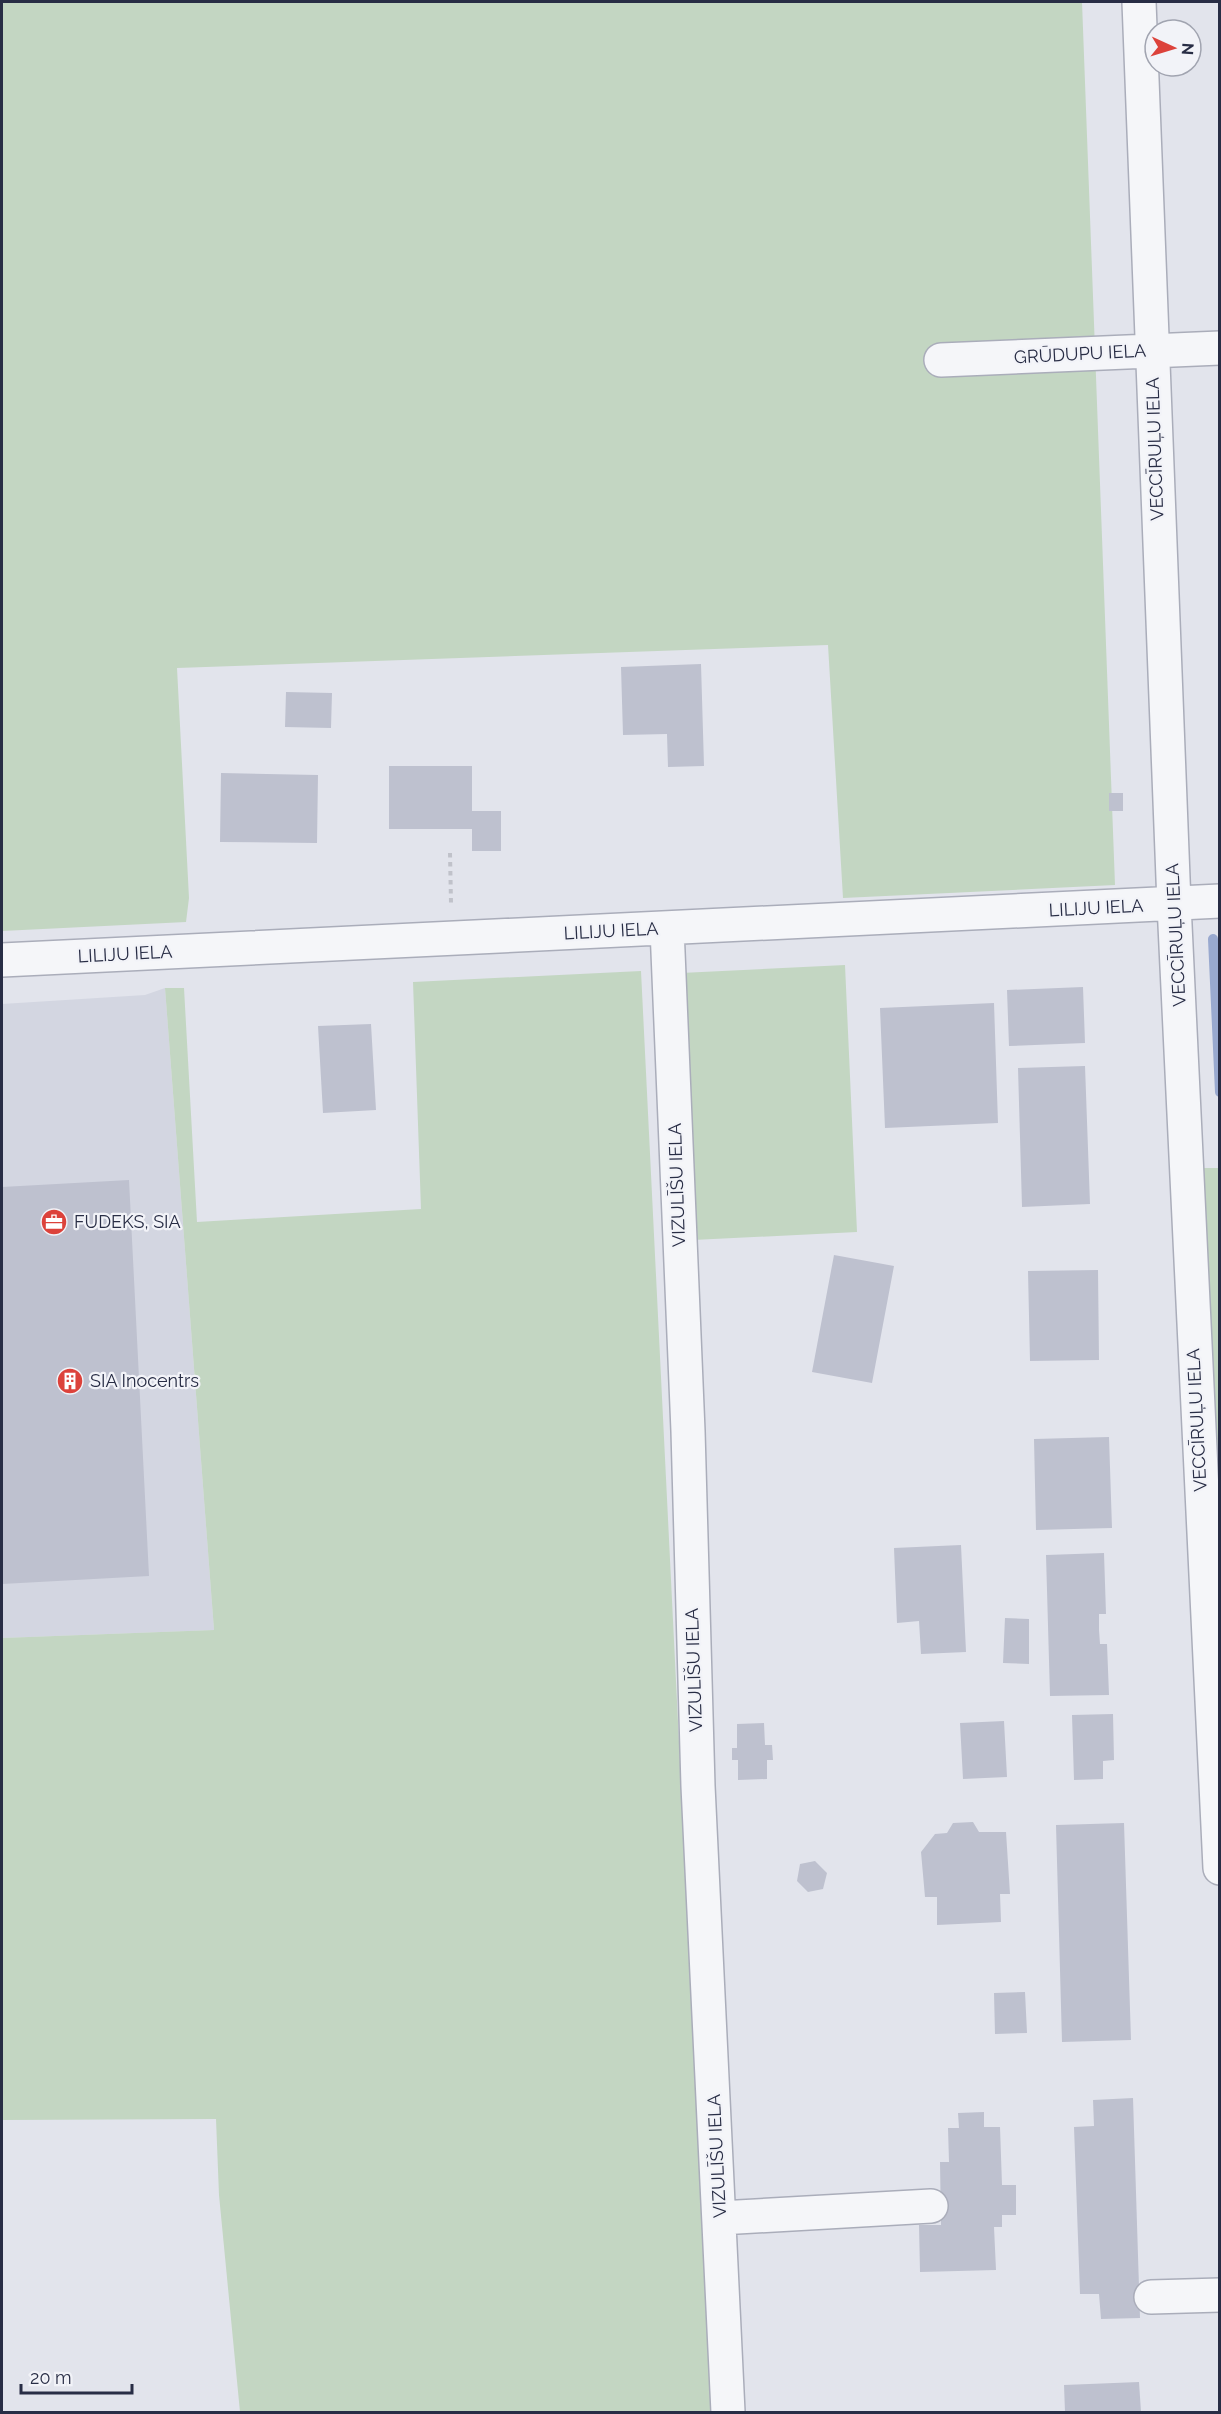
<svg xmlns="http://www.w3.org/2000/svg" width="1221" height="2414" font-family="Raleway,sans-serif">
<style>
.built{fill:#d3d6e1}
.green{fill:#c3d6c2}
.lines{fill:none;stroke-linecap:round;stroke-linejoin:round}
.stream{stroke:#99a9cf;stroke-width:10}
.building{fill:#bec1cf}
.minor-casing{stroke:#aaadba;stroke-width:36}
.path{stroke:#c0c2ca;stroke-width:4;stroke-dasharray:4.5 4.5;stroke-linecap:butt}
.minor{stroke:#f5f6f9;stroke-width:33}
.labels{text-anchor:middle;stroke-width:4.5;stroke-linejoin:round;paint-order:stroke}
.street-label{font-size:18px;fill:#282d45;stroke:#f2f3f8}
.poi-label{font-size:18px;fill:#282d45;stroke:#f2f3f8;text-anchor:start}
</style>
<rect width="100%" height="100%" fill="#e2e4ec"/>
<path class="built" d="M 165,988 L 214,1630 L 2,1638 L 2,1004 L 145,995 Z"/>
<path class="green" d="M 2,2 L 1082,2 L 1115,885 L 843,898 L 828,645 L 177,668 L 189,898 L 186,922 L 2,931 Z
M 845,965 L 857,1232 L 693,1240 L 681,973 Z
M 641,971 L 712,2412 L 240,2412 L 219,2195 L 216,2119 L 2,2120 L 2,1638 L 214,1630 L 165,988 L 184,988 L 197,1222 L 421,1209 L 413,982 Z
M 1204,1168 L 1220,1168 L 1219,1541 Z"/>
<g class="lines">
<path class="stream" d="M 1213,939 L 1220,1092"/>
</g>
<path class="building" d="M 701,664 L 704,766 L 668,767 L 667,734 L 623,735 L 621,667 Z
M 286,692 L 332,693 L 331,728 L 285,727 Z
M 389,766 L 472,766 L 472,811 L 501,811 L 501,851 L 472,851 L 472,829 L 389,829 Z
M 221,773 L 318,775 L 317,843 L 220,842 Z
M 1109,793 L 1123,793 L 1123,811 L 1109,811 Z
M 1083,987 L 1085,1043 L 1009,1046 L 1007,990 Z
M 994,1003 L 998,1123 L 885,1128 L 880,1008 Z
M 371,1024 L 376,1110 L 323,1113 L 318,1026 Z
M 1085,1066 L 1090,1204 L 1022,1207 L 1018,1068 Z
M 129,1180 L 149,1576 L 2,1584 L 2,1187 Z
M 834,1255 L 894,1266 L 872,1383 L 812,1372 Z
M 1098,1270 L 1099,1360 L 1030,1361 L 1028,1271 Z
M 1109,1437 L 1112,1528 L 1036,1530 L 1034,1439 Z
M 961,1545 L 966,1652 L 921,1654 L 919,1621 L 897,1623 L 894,1548 Z
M 1104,1553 L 1106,1614 L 1099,1614 L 1099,1630 L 1100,1644 L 1107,1644 L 1109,1695 L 1050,1696 L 1046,1555 Z
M 1005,1618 L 1029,1619 L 1029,1664 L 1003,1663 Z
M 1113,1714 L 1114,1760 L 1103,1761 L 1103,1779 L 1074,1780 L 1072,1715 Z
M 1004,1721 L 1007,1777 L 963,1779 L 960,1723 Z
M 764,1723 L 765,1745 L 772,1745 L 773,1760 L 767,1760 L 767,1779 L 738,1780 L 738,1760 L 732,1760 L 732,1748 L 737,1748 L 737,1724 Z
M 973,1822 L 979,1832 L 1006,1832 L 1010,1894 L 1000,1894 L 1001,1922 L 937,1925 L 937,1897 L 925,1897 L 921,1852 L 935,1834 L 947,1833 L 953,1823 Z
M 1124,1823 L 1131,2040 L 1062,2042 L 1056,1825 Z
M 815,1861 L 827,1873 L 823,1889 L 808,1892 L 797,1881 L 800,1864 Z
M 1025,1992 L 1027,2033 L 995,2034 L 994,1993 Z
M 1133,2098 L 1140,2318 L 1101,2319 L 1099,2294 L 1080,2294 L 1074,2127 L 1094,2126 L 1093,2100 Z
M 984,2112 L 984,2127 L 1000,2127 L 1002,2185 L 1016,2185 L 1016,2215 L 1002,2215 L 1002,2227 L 994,2227 L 996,2270 L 920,2272 L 919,2225 L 941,2225 L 940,2162 L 949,2162 L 948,2128 L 959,2128 L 958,2113 Z
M 1139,2382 L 1141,2412 L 1065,2412 L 1064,2385 Z"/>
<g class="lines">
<defs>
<path id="minor" d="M 1139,2 L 1174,904 L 1220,1868
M 941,360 L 1220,348
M 667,928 L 688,1431 L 698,1786 L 728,2412
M 2,960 L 1220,901
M 720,2218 L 931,2206
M 1151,2297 L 1220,2295"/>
</defs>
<use href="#minor" class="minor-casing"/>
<path class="path" d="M 450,853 L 451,903"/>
<use href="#minor" class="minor"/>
</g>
<defs>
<symbol id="office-disc" viewBox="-11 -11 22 22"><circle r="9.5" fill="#dc423b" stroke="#f2f3f8"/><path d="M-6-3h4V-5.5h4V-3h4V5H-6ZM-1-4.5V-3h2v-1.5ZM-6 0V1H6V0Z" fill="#fff"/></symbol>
<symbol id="building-disc" viewBox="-11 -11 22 22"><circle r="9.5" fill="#dc423b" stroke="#f2f3f8"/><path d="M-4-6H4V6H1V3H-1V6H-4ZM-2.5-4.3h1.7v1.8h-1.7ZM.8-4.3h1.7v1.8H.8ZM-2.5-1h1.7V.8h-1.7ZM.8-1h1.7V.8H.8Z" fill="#fff"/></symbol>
</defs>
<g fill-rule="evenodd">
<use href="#office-disc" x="39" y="1207" width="30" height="30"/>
<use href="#building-disc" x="55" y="1366" width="30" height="30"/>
</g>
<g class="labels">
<g class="street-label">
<text transform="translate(1080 354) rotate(-3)" y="6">GRŪDUPU IELA</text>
<text transform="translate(1155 449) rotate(-92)" y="6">VECCĪRUĻU IELA</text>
<text transform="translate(1096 908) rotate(-3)" y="6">LILIJU IELA</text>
<text transform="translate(611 931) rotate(-3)" y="6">LILIJU IELA</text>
<text transform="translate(1176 935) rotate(-93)" y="6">VECCĪRUĻU IELA</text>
<text transform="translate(125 954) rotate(-3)" y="6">LILIJU IELA</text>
<text transform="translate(677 1185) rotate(-92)" y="6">VIZULĪŠU IELA</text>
<text transform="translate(1197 1420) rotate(-93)" y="6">VECCĪRUĻU IELA</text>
<text transform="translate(694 1670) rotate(-92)" y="6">VIZULĪŠU IELA</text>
<text transform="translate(717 2156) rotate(-93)" y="6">VIZULĪŠU IELA</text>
</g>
<g class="poi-label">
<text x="74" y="1228">FUDEKS, SIA</text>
<text x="90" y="1387">SIA Inocentrs</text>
</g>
</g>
<rect width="1221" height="2414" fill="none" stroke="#282d45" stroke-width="6"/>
<g transform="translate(1173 48) rotate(94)"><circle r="28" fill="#f2f3f8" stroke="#a1a4b0" stroke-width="1.5"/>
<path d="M0-4.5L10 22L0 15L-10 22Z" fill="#dc423b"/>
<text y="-9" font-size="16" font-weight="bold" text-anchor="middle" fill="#282d45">N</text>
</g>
<path d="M21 2384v9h111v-9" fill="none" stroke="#282d45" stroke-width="3"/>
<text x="30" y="2384" font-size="18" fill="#282d45" stroke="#f2f3f8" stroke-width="4.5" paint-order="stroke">20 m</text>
</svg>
